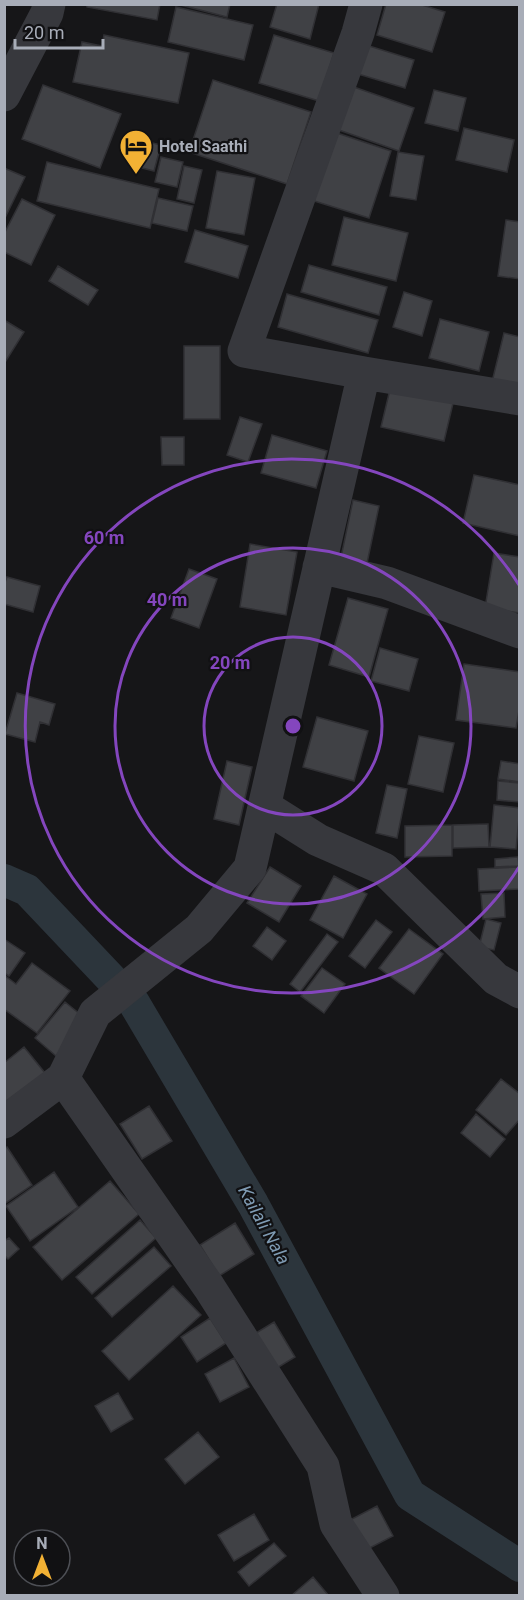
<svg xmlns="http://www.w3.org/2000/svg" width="524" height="1600" font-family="Roboto,sans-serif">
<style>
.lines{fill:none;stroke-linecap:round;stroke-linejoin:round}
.canal{stroke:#2c353c;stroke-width:32}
.building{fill:#404145;stroke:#303034;stroke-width:1.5}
.minor{stroke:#37383d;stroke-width:33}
.ring{fill:none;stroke:#8446be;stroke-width:3}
.labels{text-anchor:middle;stroke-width:4.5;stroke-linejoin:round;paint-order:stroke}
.poi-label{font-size:16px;font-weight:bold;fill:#a8adb8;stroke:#111113;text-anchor:start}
.water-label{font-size:18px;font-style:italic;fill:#7f9bb3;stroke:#111113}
.centre{fill:#8446be;stroke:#111113;stroke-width:3}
.ring-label{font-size:18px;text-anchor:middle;font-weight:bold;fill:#8446be;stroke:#111113;stroke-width:4.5;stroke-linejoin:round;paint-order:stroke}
</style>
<rect width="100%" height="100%" fill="#161618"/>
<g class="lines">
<path class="canal" d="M 4,880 L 27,890 L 134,1003 L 253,1204 L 410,1495 L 520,1566"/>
</g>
<path class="building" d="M 87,4 L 160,4 L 157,20 L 87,7 Z
M 177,4 L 230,4 L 227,17 Z
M 277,4 L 319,4 L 310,39 L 270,27 Z
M 386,4 L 419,4 L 445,12 L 432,52 L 377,35 Z
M 176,7 L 253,25 L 244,60 L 168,42 Z
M 104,35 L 189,53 L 178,103 L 73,82 L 82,42 L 102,46 Z
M 274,35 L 334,53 L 319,101 L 259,83 Z
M 366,45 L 414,60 L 405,88 L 358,74 Z
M 213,80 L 311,112 L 287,184 L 189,152 Z
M 43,85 L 121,114 L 100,168 L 22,139 Z
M 351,86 L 414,108 L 399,151 L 336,129 Z
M 434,90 L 466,98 L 458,131 L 425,123 Z
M 464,128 L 514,140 L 507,172 L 456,160 Z
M 334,132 L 391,151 L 369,218 L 311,200 Z
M 140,140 L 161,145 L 154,171 L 134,166 Z
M 398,152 L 424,156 L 416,200 L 390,196 Z
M 161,157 L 183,162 L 177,187 L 155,182 Z
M 47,162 L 159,189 L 150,228 L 37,201 Z
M 184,166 L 202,170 L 194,203 L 177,199 Z
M 4,168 L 25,177 L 4,220 Z
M 217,171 L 255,178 L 244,235 L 206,228 Z
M 158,198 L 193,206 L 187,231 L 152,223 Z
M 22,199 L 55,215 L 31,265 L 4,252 L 4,234 Z
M 344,217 L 408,233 L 396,281 L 332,265 Z
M 506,220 L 520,222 L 520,279 L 498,276 Z
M 195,230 L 248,246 L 238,278 L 185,262 Z
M 309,265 L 387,287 L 379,315 L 301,292 Z
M 58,266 L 98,290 L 88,305 L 49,281 Z
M 404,292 L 432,301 L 422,336 L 393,327 Z
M 287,294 L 378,320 L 368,353 L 278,327 Z
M 440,319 L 489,332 L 479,371 L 429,358 Z
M 4,320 L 24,332 L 4,364 Z
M 504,333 L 520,337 L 520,388 L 492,382 Z
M 184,346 L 220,346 L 220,419 L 184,419 Z
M 392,381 L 455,395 L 444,441 L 381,427 Z
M 240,417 L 262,424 L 248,462 L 227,455 Z
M 272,435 L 327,451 L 316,488 L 261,473 Z
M 161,437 L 184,437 L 184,465 L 162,465 Z
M 474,475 L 520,485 L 520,536 L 463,523 Z
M 353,500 L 379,506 L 366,568 L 340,562 Z
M 250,544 L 297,552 L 286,615 L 240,607 Z
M 494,553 L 520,557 L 520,613 L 485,608 Z
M 189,569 L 217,579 L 199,628 L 171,618 Z
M 7,577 L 40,586 L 33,612 L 4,604 L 4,585 Z
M 348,598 L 388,609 L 369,677 L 329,665 Z
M 380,648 L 418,659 L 409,691 L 371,681 Z
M 464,664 L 520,672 L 520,705 L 516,728 L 456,720 Z
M 17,693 L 55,704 L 49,725 L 40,722 L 35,742 L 5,734 Z
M 317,717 L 368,731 L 354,781 L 303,767 Z
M 419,736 L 454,743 L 443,792 L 408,784 Z
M 227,761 L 252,767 L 239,825 L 214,819 Z
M 501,761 L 520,764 L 520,782 L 498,779 Z
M 498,781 L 520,783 L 520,802 L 497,800 Z
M 387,785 L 407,789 L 397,838 L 376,833 Z
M 494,805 L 520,808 L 516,849 L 490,847 Z
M 488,824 L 489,847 L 453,848 L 453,825 Z
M 452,825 L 452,856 L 405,857 L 405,826 Z
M 518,857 L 519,866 L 495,867 L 495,859 Z
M 270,867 L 301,886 L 279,922 L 247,903 Z
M 519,867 L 520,889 L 479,891 L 478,869 Z
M 334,876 L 367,894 L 343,938 L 310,920 Z
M 504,893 L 505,917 L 483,919 L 481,894 Z
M 486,919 L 501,923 L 494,950 L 479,947 Z
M 376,920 L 392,932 L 365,968 L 349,956 Z
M 267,927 L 286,941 L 272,960 L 253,946 Z
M 409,929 L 443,954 L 414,994 L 379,968 Z
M 327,934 L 338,942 L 300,992 L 290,984 Z
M 4,939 L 25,953 L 9,976 L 4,973 Z
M 32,963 L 70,991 L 37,1033 L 4,1009 L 4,975 L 16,984 Z
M 322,968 L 345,984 L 324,1013 L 301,996 Z
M 65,1002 L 86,1019 L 56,1056 L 35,1038 Z
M 24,1047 L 45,1073 L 7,1103 L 4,1099 L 4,1063 Z
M 501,1079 L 520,1094 L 520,1119 L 506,1135 L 476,1110 Z
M 149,1106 L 172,1141 L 142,1159 L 120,1124 Z
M 476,1114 L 505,1139 L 490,1157 L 461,1133 Z
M 7,1147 L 32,1185 L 4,1204 L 4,1149 Z
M 54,1172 L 78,1207 L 30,1241 L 6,1206 Z
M 110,1181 L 139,1214 L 62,1280 L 33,1247 Z
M 140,1220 L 156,1238 L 92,1294 L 76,1277 Z
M 235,1223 L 254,1254 L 219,1276 L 200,1245 Z
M 9,1238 L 19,1249 L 8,1259 L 4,1255 L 4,1241 Z
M 154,1247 L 171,1266 L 112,1317 L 95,1298 Z
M 173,1286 L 201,1315 L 129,1380 L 102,1351 Z
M 210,1318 L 226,1343 L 197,1362 L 181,1337 Z
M 274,1322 L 295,1357 L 277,1368 L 256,1333 Z
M 234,1358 L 249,1387 L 220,1402 L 205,1374 Z
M 118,1393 L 133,1419 L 111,1432 L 95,1406 Z
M 198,1432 L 219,1457 L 185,1484 L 165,1459 Z
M 377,1506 L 393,1536 L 362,1552 L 346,1522 Z
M 254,1514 L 269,1540 L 234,1561 L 218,1535 Z
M 274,1543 L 286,1556 L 249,1586 L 238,1572 Z
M 313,1577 L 329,1596 L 291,1596 Z"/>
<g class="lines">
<path class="minor" d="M 4,95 L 47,13 L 49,4
M 364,373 L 520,399
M 319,567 L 387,583 L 520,632
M 264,806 L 318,840 L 384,869 L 496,979 L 520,992
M 63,1078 L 209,1287 L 323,1466 L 336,1524 L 383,1596
M 4,1122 L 63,1078 L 95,1013 L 199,929 L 250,868 L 364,373 L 244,351 L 358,33 L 366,4"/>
</g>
<g class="ring">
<circle cx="293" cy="726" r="89"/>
<circle cx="293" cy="726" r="178"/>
<path d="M519 867A267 267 0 1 1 519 585"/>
</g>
<defs>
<symbol id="hotel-pin" viewBox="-11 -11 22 30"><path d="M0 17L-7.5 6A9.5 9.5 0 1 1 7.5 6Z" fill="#f2b134" stroke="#111113"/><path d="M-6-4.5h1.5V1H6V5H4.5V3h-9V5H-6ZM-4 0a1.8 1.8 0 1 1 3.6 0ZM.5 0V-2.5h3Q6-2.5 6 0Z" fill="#111"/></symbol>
</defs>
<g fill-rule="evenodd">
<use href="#hotel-pin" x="117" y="127" width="38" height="52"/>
</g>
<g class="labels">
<g class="poi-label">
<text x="159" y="152">Hotel Saathi</text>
</g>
<g class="water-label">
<text transform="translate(264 1225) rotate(61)" y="6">Kailali Nala</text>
</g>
</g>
<circle cx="293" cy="726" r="9" class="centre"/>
<g class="ring-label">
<text x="104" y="544">60 m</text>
<text x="167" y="606">40 m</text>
<text x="230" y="669">20 m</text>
</g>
<rect width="524" height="1600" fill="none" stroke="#a8adb8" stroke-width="12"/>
<g transform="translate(42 1558)"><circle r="28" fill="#111113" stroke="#4d4f55" stroke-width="1.5"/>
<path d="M0-4.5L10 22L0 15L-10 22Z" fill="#f2b134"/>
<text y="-9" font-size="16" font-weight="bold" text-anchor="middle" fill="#a8adb8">N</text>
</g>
<path d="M15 39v9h88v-9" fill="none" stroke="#a8adb8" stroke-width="3"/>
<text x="24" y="39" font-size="18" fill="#a8adb8" stroke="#111113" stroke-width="4.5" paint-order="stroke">20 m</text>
</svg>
